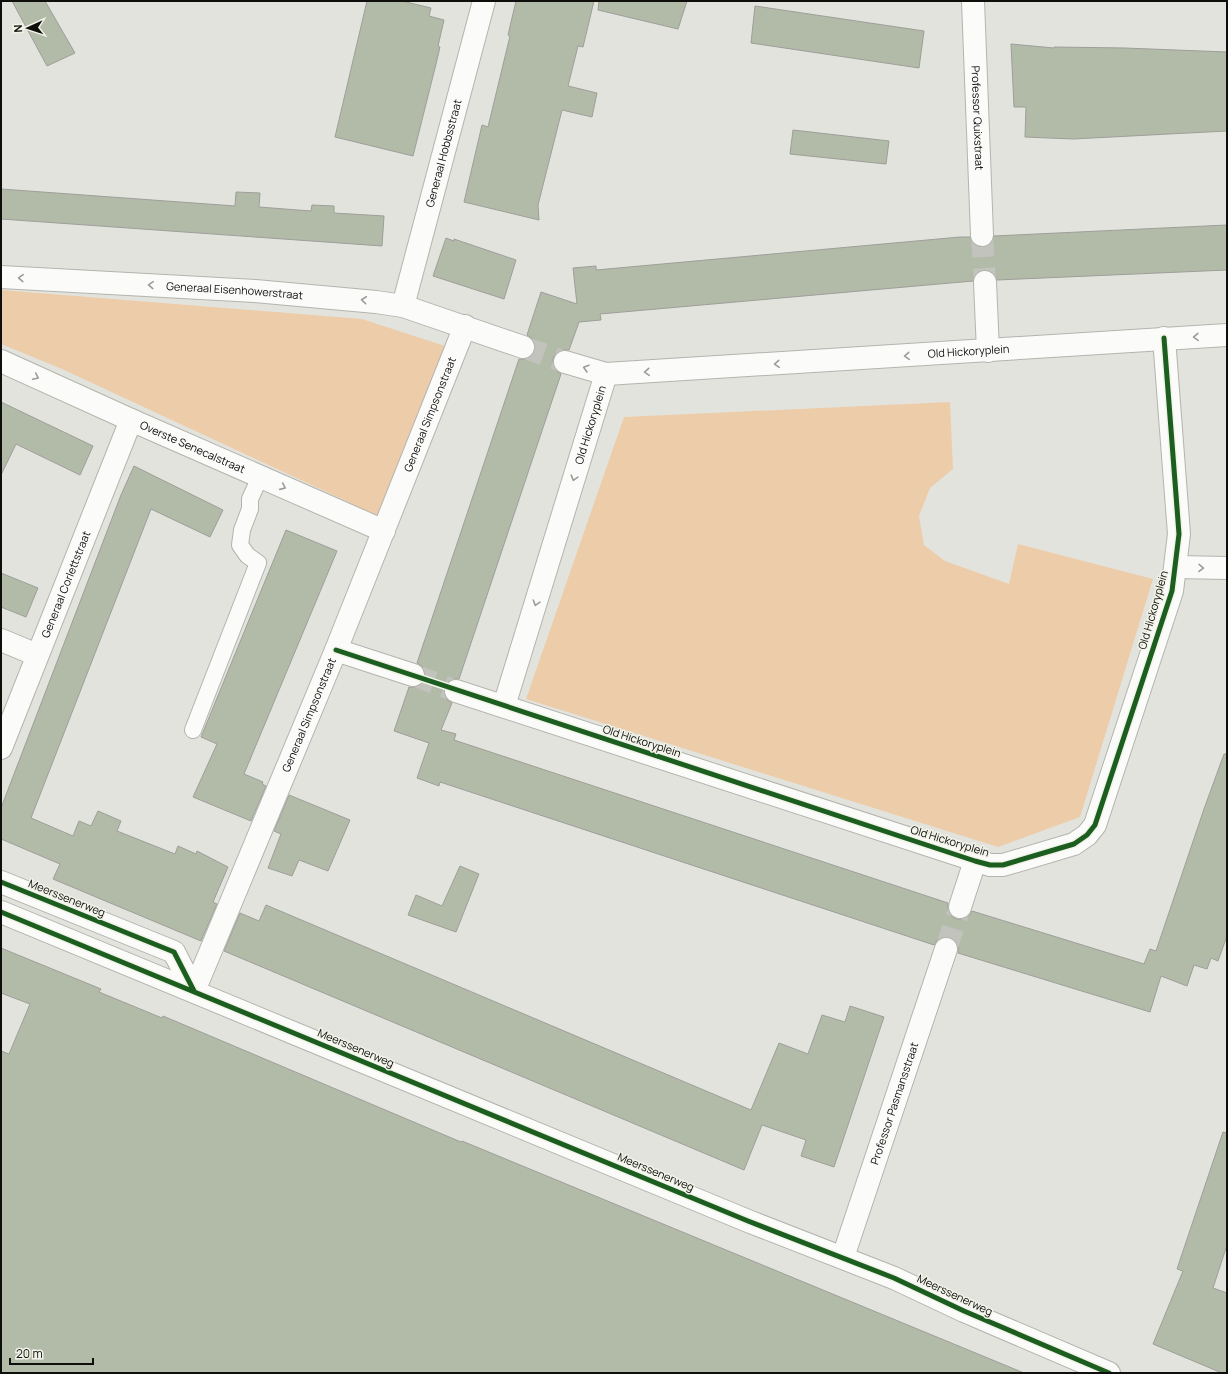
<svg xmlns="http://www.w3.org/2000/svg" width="1228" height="1374" font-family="Manrope,sans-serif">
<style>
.green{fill:#edcca9}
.building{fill:#b2bba8;stroke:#9e9e9a}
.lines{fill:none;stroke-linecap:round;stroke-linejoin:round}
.street-tunnel{stroke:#c3c3be;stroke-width:22;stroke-dasharray:22 11;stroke-linecap:butt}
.lane-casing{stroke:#b4b4af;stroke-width:18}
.street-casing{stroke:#b4b4af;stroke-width:24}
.lane{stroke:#fbfbfa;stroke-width:16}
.street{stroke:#fbfbfa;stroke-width:22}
.cycleway-casing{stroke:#f2f3e8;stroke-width:8}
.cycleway{stroke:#1b5e20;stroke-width:5}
.oneway{stroke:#9c9c9a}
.labels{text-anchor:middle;stroke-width:3;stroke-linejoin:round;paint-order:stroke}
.street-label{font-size:11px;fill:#0e0e0b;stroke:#f2f3e8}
</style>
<rect width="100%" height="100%" fill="#e3e3dd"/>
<path class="green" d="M 1,290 L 362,319 L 445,346 L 378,516 L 62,369 L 1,344 Z
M 950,402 L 953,469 L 930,488 L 919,516 L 924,545 L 945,561 L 1009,584 L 1018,544 L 1153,579 L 1080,817 L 998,847 L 526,699 L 624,417 Z"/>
<path class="building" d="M 12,1 L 45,1 L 75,53 L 47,66 Z
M 367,1 L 402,1 L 431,8 L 429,16 L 444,20 L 438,46 L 440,47 L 436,64 L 413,156 L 335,137 Z
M 516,1 L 594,1 L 583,47 L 578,46 L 568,86 L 597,93 L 592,117 L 562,110 L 538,205 L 539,220 L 464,202 L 482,125 L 488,127 L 510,36 L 508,35 Z
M 599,1 L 687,1 L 678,29 L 598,10 Z
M 755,6 L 924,31 L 919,68 L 751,43 Z
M 1011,44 L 1054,48 L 1054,47 L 1125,48 L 1227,52 L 1227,131 L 1073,139 L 1025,137 L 1026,107 L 1014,107 Z
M 793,130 L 889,141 L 886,164 L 790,154 Z
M 1,189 L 235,206 L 236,192 L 260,193 L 259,207 L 311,211 L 312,205 L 334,206 L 334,213 L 384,216 L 382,246 L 1,219 Z
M 1227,225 L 1227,270 L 997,280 L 991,271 L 984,270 L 978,272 L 973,281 L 600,314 L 601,320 L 579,322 L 569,350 L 562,350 L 557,353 L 553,358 L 553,365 L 556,370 L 561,374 L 459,679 L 453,679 L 448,681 L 444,688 L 444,694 L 446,699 L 452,703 L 441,730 L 456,734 L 454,740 L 948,903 L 948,910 L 951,916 L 956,919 L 963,919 L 968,917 L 972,911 L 1144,964 L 1150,949 L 1156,951 L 1204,809 L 1224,754 L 1227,754 L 1227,936 L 1218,961 L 1211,958 L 1207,969 L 1194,965 L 1187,986 L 1161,976 L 1150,1012 L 958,953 L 958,947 L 956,941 L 950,937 L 944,937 L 938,939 L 934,945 L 440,782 L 439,786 L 417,778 L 429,743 L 394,731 L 409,687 L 416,687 L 422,684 L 425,679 L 425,672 L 422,666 L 417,663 L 419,657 L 519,359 L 525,359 L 531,357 L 535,351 L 535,344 L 533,339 L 527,335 L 541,292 L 577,304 L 573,268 L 596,266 L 596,270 L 960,237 L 970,237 L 976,246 L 983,247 L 989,245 L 994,236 Z
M 446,238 L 454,241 L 454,239 L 516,260 L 504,299 L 433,276 Z
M 1,402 L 93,446 L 80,475 L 16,444 L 1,475 Z
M 134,466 L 223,510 L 210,537 L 151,509 L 31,818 L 73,836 L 79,821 L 91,826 L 98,811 L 121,821 L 117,831 L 175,854 L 178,846 L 196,854 L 197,851 L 228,867 L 213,902 L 217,904 L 201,941 L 53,879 L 60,864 L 1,839 L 1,808 L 121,495 Z
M 286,530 L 337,551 L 244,774 L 263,782 L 262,784 L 266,786 L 251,821 L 193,797 L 217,744 L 201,737 Z
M 1,573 L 38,588 L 26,617 L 1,607 Z
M 289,795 L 350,820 L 328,871 L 299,860 L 292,876 L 268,868 L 281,834 L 274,831 Z
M 460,866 L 479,874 L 456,932 L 408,915 L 416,895 L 442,906 Z
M 266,905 L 751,1110 L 779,1043 L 808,1054 L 822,1015 L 845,1022 L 850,1006 L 884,1017 L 834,1167 L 801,1156 L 806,1140 L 762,1125 L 744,1170 L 224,951 L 240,913 L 259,921 Z
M 1,948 L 101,989 L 99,992 L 162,1018 L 163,1016 L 461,1142 L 462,1141 L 1024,1373 L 1,1373 L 1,1051 L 9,1054 L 30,1004 L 1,993 Z
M 1223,1132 L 1227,1133 L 1227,1245 L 1213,1288 L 1227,1293 L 1227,1373 L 1222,1373 L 1153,1344 L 1183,1271 L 1177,1269 Z"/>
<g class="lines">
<path class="street-tunnel" d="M 982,235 L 985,282
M 523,347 L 565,362
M 413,675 L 456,691
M 946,949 L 960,907"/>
<defs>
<path id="lane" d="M 193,730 L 258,563 L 247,555 L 240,545 L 242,530 L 250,509 L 250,499 L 260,477"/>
<g id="street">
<path id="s1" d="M 973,1 L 982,235"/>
<path id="s2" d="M 1,277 L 255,291 L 376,302 L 403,306 L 523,347"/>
<path d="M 985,282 L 988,351"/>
<path id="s3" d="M 403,306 L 484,1"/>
<path id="s4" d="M 1,361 L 131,420 L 384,531"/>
<path id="s5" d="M 565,362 L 606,374 L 1227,335"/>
<path d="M 1176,567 L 1227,568"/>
<path d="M 1,640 L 37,655"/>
<path d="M 336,650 L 413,675"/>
<path d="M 456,691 L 990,865 L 1003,865 L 1074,844 L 1087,835 L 1095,825 L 1172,591 L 1179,534 L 1164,338"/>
<path id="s6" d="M 504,706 L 606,374"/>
<path id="s7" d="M 1,748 L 131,420"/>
<path d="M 1,882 L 174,952 L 194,991"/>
<path d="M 960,907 L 975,861"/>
<path d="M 1,912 L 748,1221 L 894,1278 L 964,1311 L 1109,1373"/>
<path id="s8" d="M 194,991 L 336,650 L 465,326"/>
<path id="s9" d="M 843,1257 L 946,949"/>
</g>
</defs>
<use href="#lane" class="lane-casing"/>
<use href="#street" class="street-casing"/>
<use href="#lane" class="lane"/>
<use href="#street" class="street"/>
<defs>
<path id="cycleway" d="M 336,650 L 975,861 L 990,865 L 1003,865 L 1074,844 L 1087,835 L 1095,825 L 1172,591 L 1179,534 L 1164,338
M 1,882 L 174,952 L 194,991
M 1,912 L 748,1221 L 894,1278 L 964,1311 L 1109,1373"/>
</defs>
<use href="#cycleway" class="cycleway-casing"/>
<use href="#cycleway" class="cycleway"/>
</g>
<defs><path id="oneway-chevron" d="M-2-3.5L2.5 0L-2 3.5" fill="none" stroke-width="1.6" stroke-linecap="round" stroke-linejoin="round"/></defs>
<g class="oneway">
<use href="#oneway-chevron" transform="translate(21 278) rotate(-177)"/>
<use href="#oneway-chevron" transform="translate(151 285) rotate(-177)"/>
<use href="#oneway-chevron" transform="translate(364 300) rotate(-174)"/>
<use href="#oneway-chevron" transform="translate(1196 337) rotate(177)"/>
<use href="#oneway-chevron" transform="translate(907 356) rotate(176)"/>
<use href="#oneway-chevron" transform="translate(777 364) rotate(176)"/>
<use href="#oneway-chevron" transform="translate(586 368) rotate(-164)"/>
<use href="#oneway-chevron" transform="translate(647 372) rotate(176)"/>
<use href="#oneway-chevron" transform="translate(36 377) rotate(25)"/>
<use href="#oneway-chevron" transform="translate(574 478) rotate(107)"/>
<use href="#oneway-chevron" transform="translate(283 487) rotate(24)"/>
<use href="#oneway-chevron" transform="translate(1201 568) rotate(1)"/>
<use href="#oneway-chevron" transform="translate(536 603) rotate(107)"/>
</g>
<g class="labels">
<g class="street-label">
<text dy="4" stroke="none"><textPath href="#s1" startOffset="117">Professor Quixstraat</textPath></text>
<text dy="4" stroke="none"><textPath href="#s3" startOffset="158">Generaal Hobbsstraat</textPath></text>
<text dy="4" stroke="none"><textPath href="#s2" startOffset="234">Generaal Eisenhowerstraat</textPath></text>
<text dy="4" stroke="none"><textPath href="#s5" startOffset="406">Old Hickoryplein</textPath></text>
<text dy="4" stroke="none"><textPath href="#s8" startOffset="623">Generaal Simpsonstraat</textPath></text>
<text dy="4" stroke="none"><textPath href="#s6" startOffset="294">Old Hickoryplein</textPath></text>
<text dy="4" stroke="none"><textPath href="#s4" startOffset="210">Overste Senecalstraat</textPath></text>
<text dy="4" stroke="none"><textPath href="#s7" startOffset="176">Generaal Corlettstraat</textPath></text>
<text transform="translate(1153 610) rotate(-74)" y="4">Old Hickoryplein</text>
<text dy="4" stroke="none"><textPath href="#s8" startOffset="299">Generaal Simpsonstraat</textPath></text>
<text transform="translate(642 741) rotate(18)" y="4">Old Hickoryplein</text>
<text transform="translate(950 841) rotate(17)" y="4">Old Hickoryplein</text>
<text transform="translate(67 898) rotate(22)" y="4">Meerssenerweg</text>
<text transform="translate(356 1048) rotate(23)" y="4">Meerssenerweg</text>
<text dy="4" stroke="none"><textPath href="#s9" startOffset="162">Professor Pasmansstraat</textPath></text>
<text transform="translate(656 1172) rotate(23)" y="4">Meerssenerweg</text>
<text transform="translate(955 1295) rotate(25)" y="4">Meerssenerweg</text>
</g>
</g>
<rect width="1228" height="1374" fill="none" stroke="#0e0e0b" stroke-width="4"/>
<g transform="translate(28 28) rotate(267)" stroke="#f2f3e8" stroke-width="3" paint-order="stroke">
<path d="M0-3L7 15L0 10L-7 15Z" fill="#0e0e0b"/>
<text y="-6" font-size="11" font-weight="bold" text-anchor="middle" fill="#0e0e0b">N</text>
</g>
<path d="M10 1358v6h83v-6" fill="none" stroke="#0e0e0b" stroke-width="2"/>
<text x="16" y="1358" font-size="12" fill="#0e0e0b" stroke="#f2f3e8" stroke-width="3" paint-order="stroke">20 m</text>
</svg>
